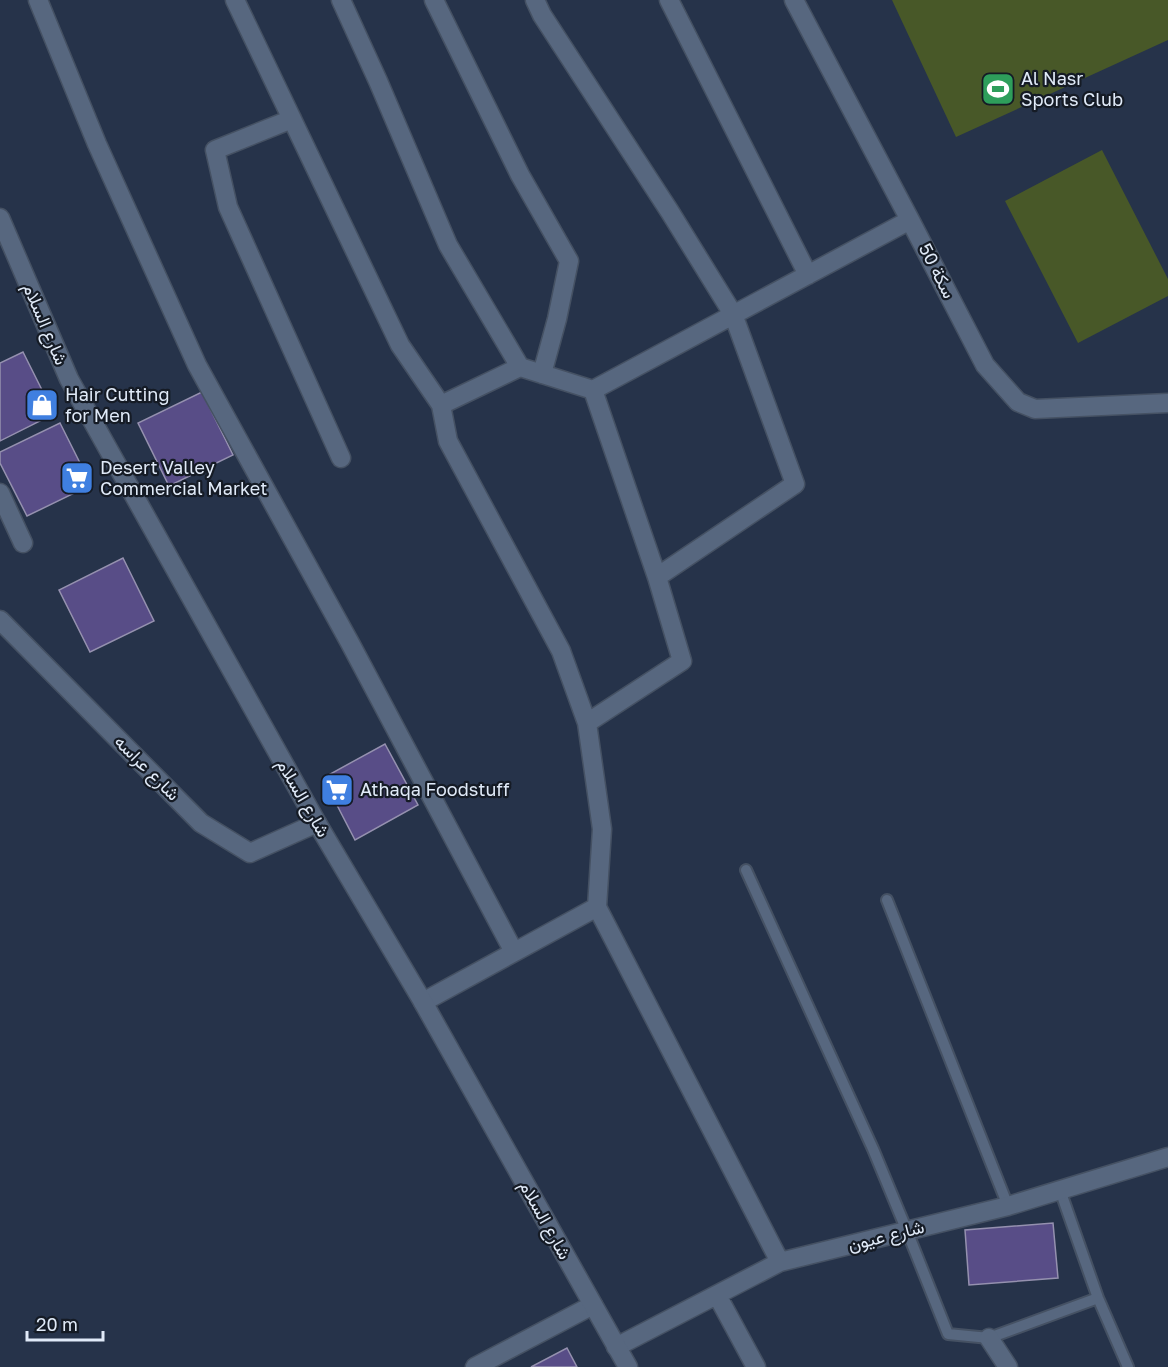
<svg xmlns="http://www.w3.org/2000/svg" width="1168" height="1367" font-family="'Golos Text',Vazirmatn,sans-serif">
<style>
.garden{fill:#485828}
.building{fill:#584d87;stroke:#9591af;stroke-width:1.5}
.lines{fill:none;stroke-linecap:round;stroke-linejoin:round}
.lane-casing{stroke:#455163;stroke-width:14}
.street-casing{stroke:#455163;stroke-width:21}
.secondary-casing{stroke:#455163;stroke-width:21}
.lane{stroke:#57677f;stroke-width:10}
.street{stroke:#57677f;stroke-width:18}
.secondary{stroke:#57677f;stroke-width:18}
.labels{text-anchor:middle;stroke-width:4.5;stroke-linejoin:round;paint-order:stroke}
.poi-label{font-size:18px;fill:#e0eaf8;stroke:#151b25;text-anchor:start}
.street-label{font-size:18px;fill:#e0eaf8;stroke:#151b25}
</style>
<rect width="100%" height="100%" fill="#26334a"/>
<path class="garden" d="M 892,0 L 1168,0 L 1168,40 L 956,137 Z
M 1102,150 L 1168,279 L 1168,296 L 1078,343 L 1005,201 Z"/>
<path class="building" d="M 23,352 L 54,414 L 0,441 L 0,363 Z
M 202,392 L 233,455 L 169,486 L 138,423 Z
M 60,423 L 91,485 L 27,516 L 0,463 L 0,452 Z
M 123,558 L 154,621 L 90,652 L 59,590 Z
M 385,744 L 418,805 L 355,840 L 323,778 Z
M 1053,1223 L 1058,1278 L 969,1285 L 965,1230 Z
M 567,1348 L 577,1367 L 531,1367 Z"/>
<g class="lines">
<defs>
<path id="lane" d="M 746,870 L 873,1149 L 907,1231 L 948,1334 L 989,1338 L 1098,1298
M 887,900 L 1008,1206
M 1060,1190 L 1098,1298 L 1128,1367"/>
<path id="street" d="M 38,0 L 97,144 L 197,365 L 350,643 L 514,952
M 235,0 L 400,345 L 441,405 L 448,441 L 561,651 L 587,723 L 602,829 L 597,907 L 423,1002
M 341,0 L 378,81 L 448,245 L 520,367
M 434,0 L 520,175 L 569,261 L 557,319 L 542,374
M 535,0 L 542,15 L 670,212 L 733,314 L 795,484 L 657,577
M 669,0 L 808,275
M 794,0 L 910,220 L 985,365 L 1018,402 L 1035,409 L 1168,403
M 292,119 L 215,150 L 228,207 L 341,458
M 441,405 L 520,367 L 593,390 L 910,220
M 0,493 L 23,543
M 0,620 L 201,823 L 250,853 L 317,823
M 587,723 L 682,661 L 657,577 L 593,390
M 597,907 L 780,1262
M 717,1295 L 756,1367
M 989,1338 L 1008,1367
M 616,1347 L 780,1262 L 1008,1206 L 1168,1157
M 475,1367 L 593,1305"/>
<path id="secondary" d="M 0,218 L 69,379 L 317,823 L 423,1002 L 628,1367"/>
</defs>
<use href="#lane" class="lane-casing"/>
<use href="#street" class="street-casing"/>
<use href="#secondary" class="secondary-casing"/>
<use href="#lane" class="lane"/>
<use href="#street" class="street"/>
<use href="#secondary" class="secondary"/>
</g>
<defs>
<symbol id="stadium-square" viewBox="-11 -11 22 22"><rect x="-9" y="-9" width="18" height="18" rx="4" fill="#2e9e5b" stroke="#151b25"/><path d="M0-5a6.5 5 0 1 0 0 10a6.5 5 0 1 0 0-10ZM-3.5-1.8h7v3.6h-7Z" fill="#fff"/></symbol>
<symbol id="shop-square" viewBox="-11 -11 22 22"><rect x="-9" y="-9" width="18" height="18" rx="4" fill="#3f7fe0" stroke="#151b25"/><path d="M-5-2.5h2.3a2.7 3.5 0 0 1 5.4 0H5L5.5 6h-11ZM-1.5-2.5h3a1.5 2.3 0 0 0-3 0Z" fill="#fff"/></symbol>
<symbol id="supermarket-square" viewBox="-11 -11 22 22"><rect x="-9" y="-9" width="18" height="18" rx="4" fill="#3f7fe0" stroke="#151b25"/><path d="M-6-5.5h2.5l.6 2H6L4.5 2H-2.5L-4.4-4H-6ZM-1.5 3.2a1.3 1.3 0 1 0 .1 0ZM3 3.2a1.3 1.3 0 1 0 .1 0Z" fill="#fff"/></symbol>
</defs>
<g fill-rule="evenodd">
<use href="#stadium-square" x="979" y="70" width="38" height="38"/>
<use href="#shop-square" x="23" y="386" width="38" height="38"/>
<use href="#supermarket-square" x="58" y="459" width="38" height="38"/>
<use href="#supermarket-square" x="318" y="771" width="38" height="38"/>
</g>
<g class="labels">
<g class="poi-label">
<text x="1021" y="85">Al Nasr<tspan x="1021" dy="21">Sports Club</tspan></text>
<text x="65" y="401">Hair Cutting<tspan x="65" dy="21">for Men</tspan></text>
<text x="100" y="474">Desert Valley<tspan x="100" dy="21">Commercial Market</tspan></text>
<text x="360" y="796">Athaqa Foodstuff</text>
</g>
<g class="street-label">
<text transform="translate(937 271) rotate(63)" y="6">سكة 50</text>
<text transform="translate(45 324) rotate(67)" y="6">شارع السلام</text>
<text transform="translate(147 768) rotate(45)" y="6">شارع عراسه</text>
<text transform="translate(303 798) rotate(60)" y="6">شارع السلام</text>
<text transform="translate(545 1220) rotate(61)" y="6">شارع السلام</text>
<text transform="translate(886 1236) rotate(-14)" y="6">شارع عيون</text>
</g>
</g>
<path d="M27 1331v9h76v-9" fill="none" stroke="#e0eaf8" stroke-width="3"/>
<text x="36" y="1331" font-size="18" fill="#e0eaf8" stroke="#151b25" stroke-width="4.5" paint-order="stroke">20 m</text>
</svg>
